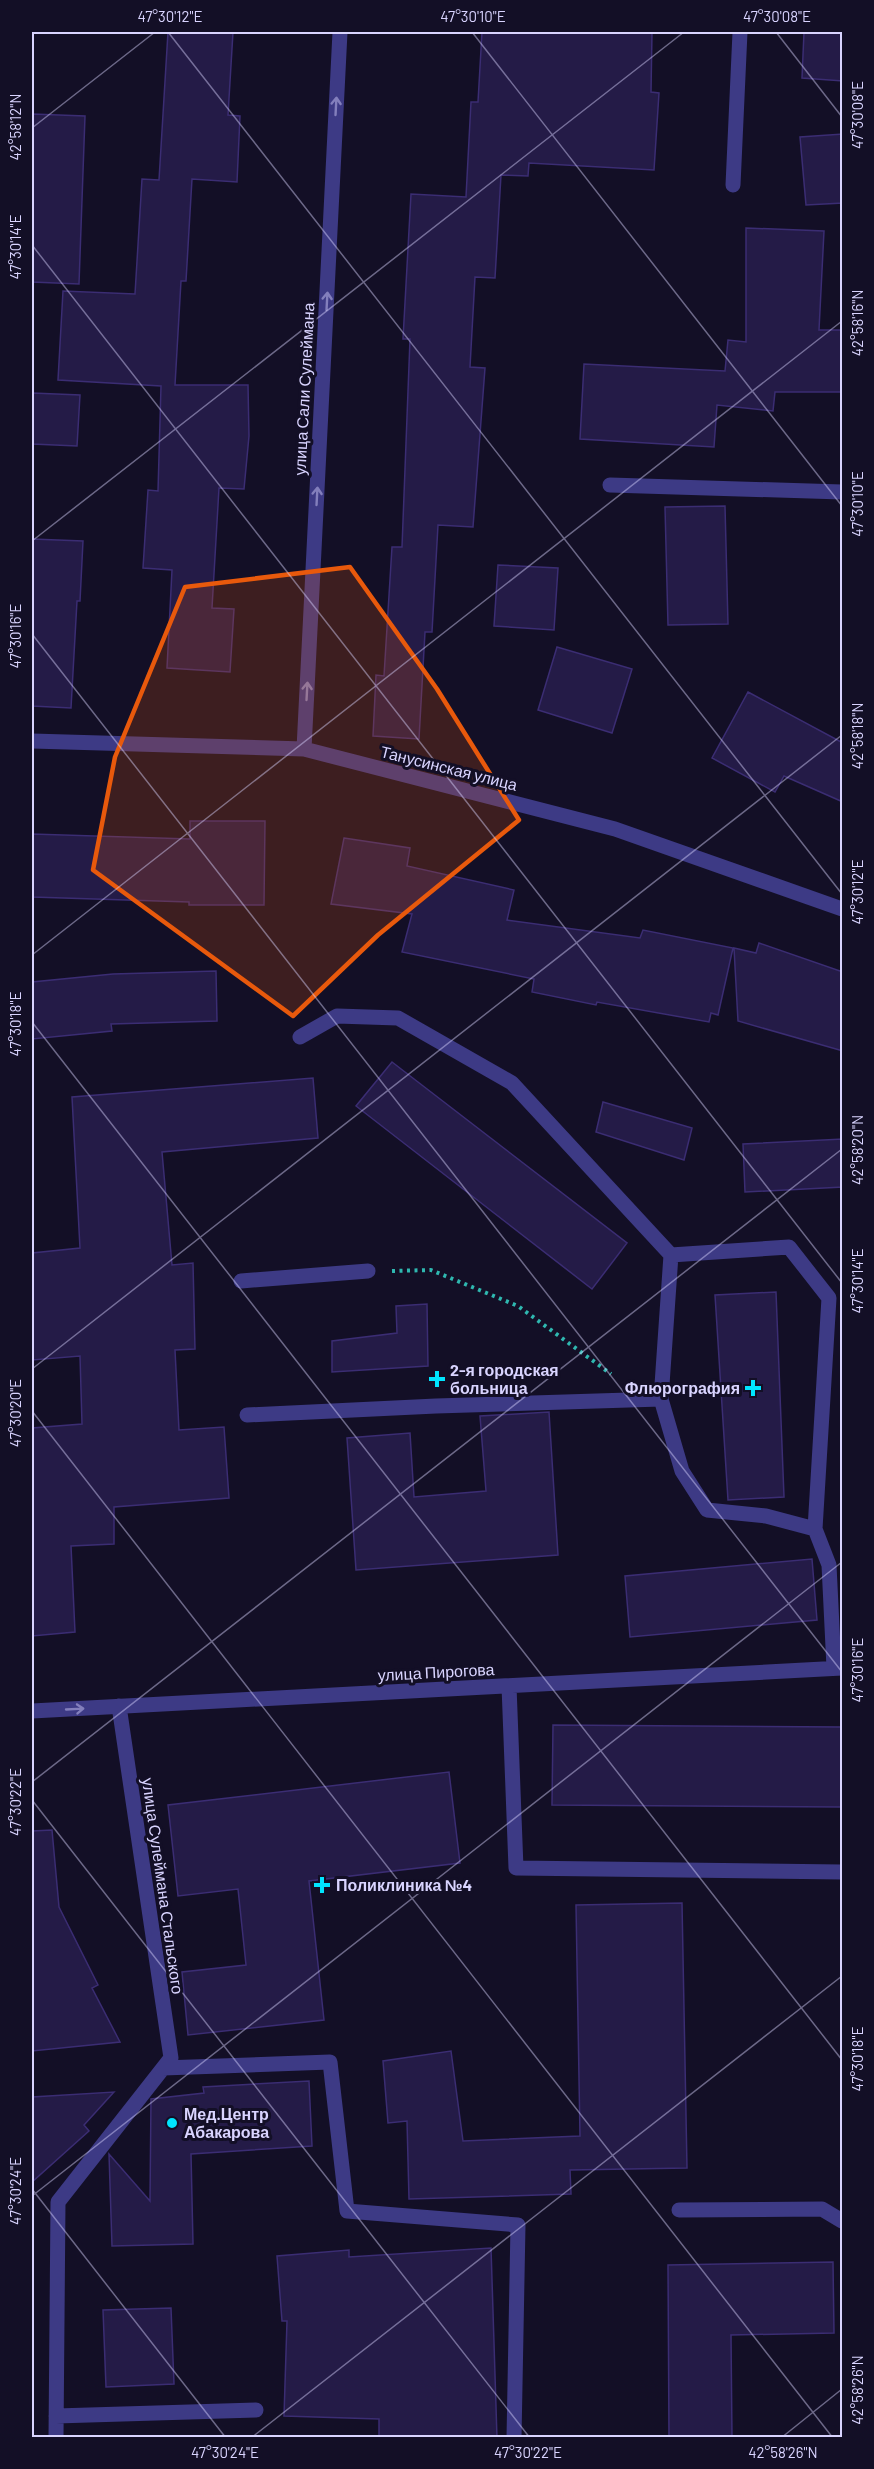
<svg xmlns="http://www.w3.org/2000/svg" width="874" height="2469" font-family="Barlow,sans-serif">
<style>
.building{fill:#241b47;stroke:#3b2d73;stroke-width:1.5}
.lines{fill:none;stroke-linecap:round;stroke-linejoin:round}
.path{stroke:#2fb8b0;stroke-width:4;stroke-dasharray:3 4.5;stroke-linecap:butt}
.minor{stroke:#3d3a85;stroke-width:15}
.oneway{stroke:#837fbc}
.marked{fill:#e8590c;fill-opacity:0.2;stroke:#e8590c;stroke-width:4.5;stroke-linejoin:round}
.ticks{fill:none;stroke:#d9d4ff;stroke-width:1.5;stroke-opacity:0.45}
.poi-dot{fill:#00e5ff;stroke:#130f26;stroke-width:2}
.labels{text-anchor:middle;stroke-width:6;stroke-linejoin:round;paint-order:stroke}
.street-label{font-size:16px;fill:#d9d4ff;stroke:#130f26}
.poi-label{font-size:16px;font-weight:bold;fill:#d9d4ff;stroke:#130f26;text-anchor:start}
.neatline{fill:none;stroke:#d9d4ff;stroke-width:2}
.ticks-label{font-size:15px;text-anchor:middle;fill:#d9d4ff}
</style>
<rect width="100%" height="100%" fill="#130f26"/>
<path class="building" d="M 168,32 L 233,32 L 228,115 L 240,116 L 237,182 L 192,179 L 186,281 L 181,281 L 175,385 L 248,385 L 249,436 L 244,489 L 219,488 L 212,608 L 234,609 L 230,672 L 167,668 L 172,570 L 143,568 L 148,490 L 158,491 L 161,386 L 58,380 L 63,291 L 135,294 L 142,179 L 159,180 Z
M 482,32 L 652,32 L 651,92 L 659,93 L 654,170 L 529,163 L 528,176 L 501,175 L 495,278 L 475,277 L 470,367 L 485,368 L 473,527 L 438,525 L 432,632 L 425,632 L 419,739 L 373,736 L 376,675 L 384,676 L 392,547 L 402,547 L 410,339 L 403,339 L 411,194 L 466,197 L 471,102 L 478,102 Z
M 804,32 L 843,32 L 843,81 L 802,78 Z
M 32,114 L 85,116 L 79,284 L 32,282 Z
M 843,134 L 843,203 L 806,205 L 800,137 Z
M 746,228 L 824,231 L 819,330 L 843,330 L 843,392 L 775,392 L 773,411 L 717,405 L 714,447 L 580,439 L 584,364 L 725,371 L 728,340 L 746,342 Z
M 32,393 L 80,395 L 77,446 L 32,444 Z
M 725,506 L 728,624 L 668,625 L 665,507 Z
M 32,539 L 83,541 L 80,601 L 77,601 L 71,708 L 32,706 Z
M 498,565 L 558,568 L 554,630 L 494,626 Z
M 557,647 L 632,669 L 612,733 L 538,710 Z
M 748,692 L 843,743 L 843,802 L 784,776 L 775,792 L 712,758 Z
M 190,821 L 265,821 L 264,905 L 189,905 L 189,902 L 32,897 L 32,834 L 190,839 Z
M 344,838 L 410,848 L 407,866 L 514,890 L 507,920 L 640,938 L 643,930 L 733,948 L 718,1015 L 711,1013 L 709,1022 L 597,1002 L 596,1005 L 532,992 L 534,979 L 402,952 L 412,914 L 331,904 Z
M 759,943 L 843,972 L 843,1051 L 738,1021 L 734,948 L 756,953 Z
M 216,971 L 217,1021 L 111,1024 L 112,1031 L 32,1039 L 32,982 L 113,974 Z
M 392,1062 L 627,1243 L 592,1289 L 356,1106 Z
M 313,1078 L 318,1138 L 162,1152 L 172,1265 L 193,1263 L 195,1349 L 175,1350 L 179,1430 L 224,1427 L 229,1498 L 114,1507 L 114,1544 L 71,1546 L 75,1632 L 32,1636 L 32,1428 L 82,1424 L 80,1356 L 32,1360 L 32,1253 L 80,1248 L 72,1097 Z
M 603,1102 L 692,1128 L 684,1160 L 596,1132 Z
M 843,1139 L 843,1187 L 745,1192 L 743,1144 Z
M 776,1292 L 784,1497 L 728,1500 L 715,1295 Z
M 427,1304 L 428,1366 L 332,1372 L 332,1341 L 397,1333 L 396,1306 Z
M 549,1412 L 558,1555 L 356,1570 L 347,1438 L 410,1433 L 414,1497 L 486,1491 L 480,1416 Z
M 812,1559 L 817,1620 L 630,1637 L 625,1576 Z
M 553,1725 L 843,1727 L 843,1807 L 552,1805 Z
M 449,1772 L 460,1863 L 309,1881 L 324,2020 L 188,2035 L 182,1972 L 246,1965 L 238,1889 L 178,1896 L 168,1805 Z
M 52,1830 L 59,1907 L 98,1985 L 92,1988 L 120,2042 L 32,2051 L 32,1831 Z
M 682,1903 L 687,2168 L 570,2170 L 571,2194 L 409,2199 L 407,2121 L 388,2123 L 383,2061 L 451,2051 L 463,2141 L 580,2136 L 576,1905 Z
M 309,2081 L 312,2146 L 191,2154 L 193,2244 L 112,2246 L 109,2154 L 150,2201 L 151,2099 L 204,2093 L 203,2087 Z
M 114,2092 L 84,2125 L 89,2131 L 32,2182 L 32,2097 Z
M 491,2248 L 497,2438 L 379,2438 L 379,2419 L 284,2416 L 287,2321 L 282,2321 L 277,2256 L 349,2250 L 349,2257 Z
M 833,2262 L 834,2333 L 731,2335 L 732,2438 L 669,2438 L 668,2265 Z
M 171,2308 L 174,2384 L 106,2387 L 103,2310 Z"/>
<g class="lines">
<path class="path" d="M 392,1271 L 431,1270 L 518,1306 L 611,1374"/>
<path class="minor" d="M 733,185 L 740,32
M 610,485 L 842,492
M 32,741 L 304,749 L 615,829 L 842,909
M 304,749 L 340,32
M 300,1037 L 337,1016 L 398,1018 L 512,1083 L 671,1255
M 241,1281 L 368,1271
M 247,1415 L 436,1406 L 661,1399
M 815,1529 L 829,1298 L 789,1247 L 671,1255 L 661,1399 L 682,1471 L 707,1510 L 766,1516 L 815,1529 L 829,1565 L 834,1668
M 509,1686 L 516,1868 L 842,1872
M 32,1711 L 842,1668
M 163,2068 L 330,2062 L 347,2211 L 518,2225 L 514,2438
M 679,2210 L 822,2209 L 842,2221
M 56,2416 L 256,2410
M 56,2438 L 58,2202 L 171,2058 L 119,1706"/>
</g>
<defs><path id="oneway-shaft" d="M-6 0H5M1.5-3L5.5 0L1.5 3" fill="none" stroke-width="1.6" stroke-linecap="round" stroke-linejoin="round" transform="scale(1.5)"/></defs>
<g class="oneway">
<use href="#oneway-shaft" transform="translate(336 106) rotate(-87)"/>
<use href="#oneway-shaft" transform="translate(327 301) rotate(-87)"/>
<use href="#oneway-shaft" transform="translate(317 496) rotate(-87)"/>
<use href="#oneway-shaft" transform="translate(307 691) rotate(-87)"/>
<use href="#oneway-shaft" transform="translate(75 1709) rotate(-3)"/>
</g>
<path class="marked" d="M 350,567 L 437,689 L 519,820 L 378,935 L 293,1016 L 93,870 L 115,757 L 185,587 Z"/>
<path class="ticks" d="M 168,32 L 842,894M 472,32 L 842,506M 776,32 L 842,117M 32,128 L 155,32M 32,245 L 842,1283M 32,541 L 684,32M 32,634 L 842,1672M 32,955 L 842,321M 32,1022 L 842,2060M 32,1369 L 842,735M 32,1411 L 833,2438M 32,1782 L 842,1149M 32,1800 L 530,2438M 32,2189 L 226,2438M 32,2196 L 842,1562M 251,2438 L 842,1976M 781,2438 L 842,2389"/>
<g class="poi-dot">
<path d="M434 1370h6v6h6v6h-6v6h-6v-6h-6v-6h6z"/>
<path d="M750 1379h6v6h6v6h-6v6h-6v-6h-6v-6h6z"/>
<path d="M319 1876h6v6h6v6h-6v6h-6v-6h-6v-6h6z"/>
<circle cx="172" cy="2123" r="6"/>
</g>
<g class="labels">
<g class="street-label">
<text transform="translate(304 389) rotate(-87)" y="6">улица Сали Сулеймана</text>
<text transform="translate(449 768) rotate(14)" y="6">Танусинская улица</text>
<text transform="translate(436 1672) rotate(-3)" y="6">улица Пирогова</text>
<text transform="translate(163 1886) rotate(82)" y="6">улица Сулеймана Стальского</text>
</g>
<g class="poi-label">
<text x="450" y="1376">2-я городская<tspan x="450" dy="18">больница</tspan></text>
<text x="740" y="1394" text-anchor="end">Флюрография</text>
<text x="336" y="1891">Поликлиника №4</text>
<text x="184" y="2120">Мед.Центр<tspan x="184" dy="18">Абакарова</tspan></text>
</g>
</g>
<rect width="874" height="2469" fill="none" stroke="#130f26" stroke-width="66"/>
<rect x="33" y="33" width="808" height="2403" class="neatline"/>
<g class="ticks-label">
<text x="170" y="22">47°30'12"E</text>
<text x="473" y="22">47°30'10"E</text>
<text x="777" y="22">47°30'08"E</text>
<text transform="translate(858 115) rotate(-90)" y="5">47°30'08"E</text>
<text transform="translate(16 127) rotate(-90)" y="5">42°58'12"N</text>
<text transform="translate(16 247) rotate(-90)" y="5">47°30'14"E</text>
<text transform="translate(858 323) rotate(-90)" y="5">42°58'16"N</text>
<text transform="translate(858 504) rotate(-90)" y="5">47°30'10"E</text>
<text transform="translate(16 636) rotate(-90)" y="5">47°30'16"E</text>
<text transform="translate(858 736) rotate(-90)" y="5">42°58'18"N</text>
<text transform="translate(858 892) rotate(-90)" y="5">47°30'12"E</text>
<text transform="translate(16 1024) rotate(-90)" y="5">47°30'18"E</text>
<text transform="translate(858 1150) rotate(-90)" y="5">42°58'20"N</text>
<text transform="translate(858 1281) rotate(-90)" y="5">47°30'14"E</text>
<text transform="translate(16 1413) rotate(-90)" y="5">47°30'20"E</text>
<text transform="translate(858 1670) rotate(-90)" y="5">47°30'16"E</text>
<text transform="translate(16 1802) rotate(-90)" y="5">47°30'22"E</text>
<text transform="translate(858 2059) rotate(-90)" y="5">47°30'18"E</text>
<text transform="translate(16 2191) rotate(-90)" y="5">47°30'24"E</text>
<text transform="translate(858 2390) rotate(-90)" y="5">42°58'26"N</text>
<text x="225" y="2458">47°30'24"E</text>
<text x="528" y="2458">47°30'22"E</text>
<text x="783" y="2458">42°58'26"N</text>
</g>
</svg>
